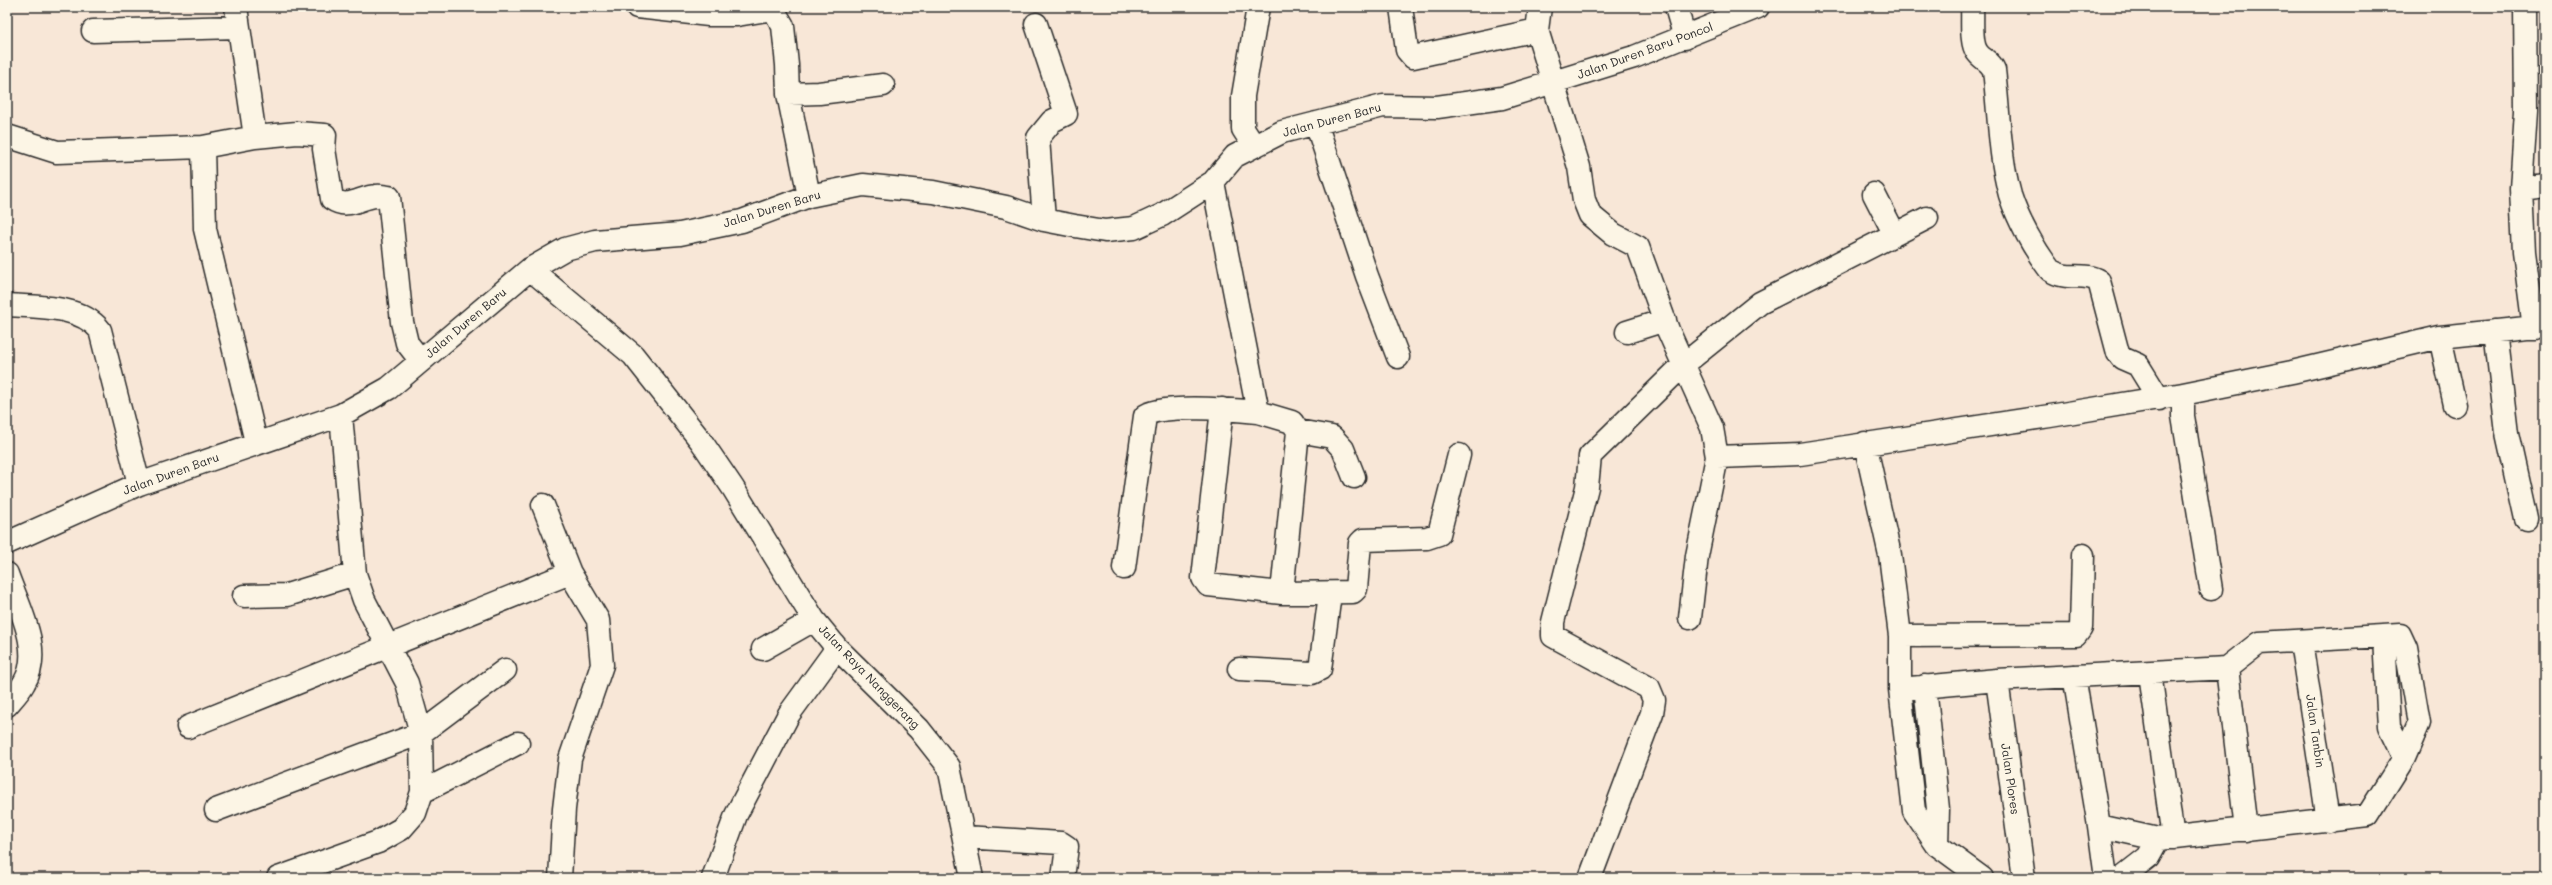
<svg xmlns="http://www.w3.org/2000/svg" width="2552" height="885" font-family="Mali,sans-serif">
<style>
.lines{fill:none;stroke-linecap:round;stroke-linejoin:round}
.minor-casing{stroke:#2b2b2b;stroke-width:25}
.minor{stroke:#fcf5e5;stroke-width:22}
.labels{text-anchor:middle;stroke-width:3;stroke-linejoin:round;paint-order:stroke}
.street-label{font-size:12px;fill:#2b2b2b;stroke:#fcf5e5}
</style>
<rect width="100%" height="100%" fill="#f8e7d7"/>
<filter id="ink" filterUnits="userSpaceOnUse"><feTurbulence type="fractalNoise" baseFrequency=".025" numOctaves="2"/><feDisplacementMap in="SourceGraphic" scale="8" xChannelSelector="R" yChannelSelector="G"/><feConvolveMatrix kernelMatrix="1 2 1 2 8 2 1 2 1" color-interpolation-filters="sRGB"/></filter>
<g filter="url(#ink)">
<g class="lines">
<defs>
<path id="minor" d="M 637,7 L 709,15 L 737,15 L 773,9
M 772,7 L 783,26 L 787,65 L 788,94 L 809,196
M 1401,7 L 1407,50 L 1413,57 L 1537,30
M 1540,7 L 1537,30 L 1579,167 L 1584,200 L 1590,215 L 1613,234 L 1638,247 L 1668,330 L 1712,428 L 1717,457 L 1800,454 L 2050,416 L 2183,394 L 2292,372 L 2440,337 L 2545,326
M 1676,7 L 1685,38
M 1972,7 C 1973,19 1970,42 1977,52 C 1982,60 1990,60 1994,70 C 1999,111 1999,155 2010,195 C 2018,220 2034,249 2050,270 C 2068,282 2083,271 2099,281 L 2118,353 L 2122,358 L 2138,365 L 2159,399
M 2525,7 L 2526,111 L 2521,189 L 2524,252 L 2534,328
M 1036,24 L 1066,114 L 1052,121 L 1038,138 L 1044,220
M 93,31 L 238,27
M 788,94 L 819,93 L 883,85
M 1316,123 L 1367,276 L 1398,357
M 7,136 L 57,152 L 203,147 L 205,229 L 256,442
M 255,137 L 297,133 L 325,135 L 324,149 L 332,199 C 348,210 360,197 376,196 C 380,195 385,197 389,197 L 402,322 L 407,343 L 421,361
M 1254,146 L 1243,129 L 1243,96 L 1258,7
M 203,147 L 255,137 L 236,7
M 1213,182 L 1258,412 L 1292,422 L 1298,431 L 1282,593
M 2521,189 L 2545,186
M 1874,194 L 1894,233
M 530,269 L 633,355 L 701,441 L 733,488 L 814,620 L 837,648 L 919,729 L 949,767 L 972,878
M 7,305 C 37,307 80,305 100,330 L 139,484
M 2495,331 L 2507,433 L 2526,519
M 1627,332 L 1665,320
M 2440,337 L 2455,405
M 2183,394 L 2183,416 L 2211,589
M 1222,409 L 1203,578 L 1208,585 L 1282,593 L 1353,592 L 1356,589 L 1360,543 L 1363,540 L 1427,538 L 1439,534 L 1459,455
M 1298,431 L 1332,437 L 1343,449 L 1354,477
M 1865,443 L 1890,555 L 1900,636 L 1900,689 L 1914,811 L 1937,845 L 1982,878
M 7,543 L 139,484 L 341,415 L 389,388 L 530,269 L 565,249 L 595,241 L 680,234 L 742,221 L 809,196 L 863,185 L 933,192 L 1006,207 L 1044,220 L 1075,226 L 1105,231 L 1134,228 L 1162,215 L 1213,182 L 1235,156 L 1282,132 L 1383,106 L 1437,107 L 1502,98 L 1634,57 L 1758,7
M 1124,568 L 1145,416 C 1158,403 1237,410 1258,412
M 7,574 C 18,606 44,651 24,683 C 20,691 13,698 7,705
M 244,596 L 287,595 L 355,574
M 1690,618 L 1697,556 L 1717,457
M 1900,636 L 2076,635 L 2081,628 L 2083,555
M 2384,638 L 2389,727 L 2404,758
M 2301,641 L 2328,821
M 763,649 L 814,620
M 2227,668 L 2246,830
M 1239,669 L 1312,673 L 1320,669 L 1330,594
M 2150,673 L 2173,838
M 1997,680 L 2024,878
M 1925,686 L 1938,809 L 1937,845
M 1900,689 L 1997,680 L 2227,668 L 2259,643 L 2400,635 L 2406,648 L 2419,723 L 2404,758 L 2368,815 L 2158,839 L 2099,826 L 2074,676
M 188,727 L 570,573 L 543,505
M 422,792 L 518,743
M 216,810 L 421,733 L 505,670
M 2099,826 L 2106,878
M 965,837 L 1061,843 L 1067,847 L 1063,878
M 278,878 L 378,842 L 401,829 L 415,813 L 422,792 L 421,733 L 407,683 L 364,600 L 355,574 L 341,415
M 560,878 L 564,809 L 570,759 L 602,665 L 598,620 L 570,573
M 713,878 L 736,815 L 789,714 L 837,648
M 1590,878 L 1652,713 L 1654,700 L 1649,688 L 1553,636 L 1553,622 L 1587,487 L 1590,456 L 1683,365 L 1760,303 L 1927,218
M 2121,878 L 2148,857 L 2158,839"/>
</defs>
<use href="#minor" class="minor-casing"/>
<use href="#minor" class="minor"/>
</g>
</g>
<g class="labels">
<g class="street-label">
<text transform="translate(1645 51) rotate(-20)" y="4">Jalan Duren Baru Poncol</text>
<text transform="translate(1332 120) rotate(-15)" y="4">Jalan Duren Baru</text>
<text transform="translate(772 209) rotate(-17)" y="4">Jalan Duren Baru</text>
<text transform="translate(466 323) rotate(-40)" y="4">Jalan Duren Baru</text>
<text transform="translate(171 474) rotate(-20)" y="4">Jalan Duren Baru</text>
<text transform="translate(869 677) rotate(46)" y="4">Jalan Raya Nanggerang</text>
<text transform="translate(2315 731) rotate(82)" y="4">Jalan Tanbin</text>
<text transform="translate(2010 779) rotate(82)" y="4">Jalan Plores</text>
</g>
</g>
<rect width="2552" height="885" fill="none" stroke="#fcf5e5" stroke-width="24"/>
<rect x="12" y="12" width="2528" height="861" fill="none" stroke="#2b2b2b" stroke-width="1.5" filter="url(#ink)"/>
</svg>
